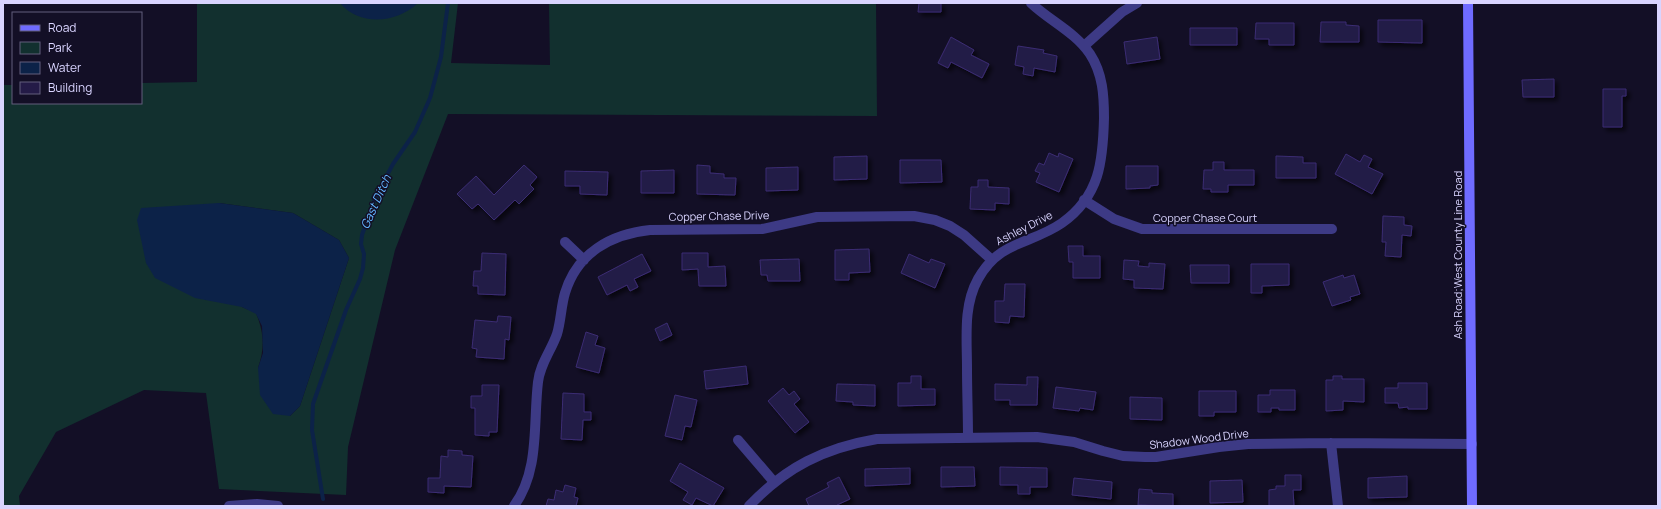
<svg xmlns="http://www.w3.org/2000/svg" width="1661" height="509" font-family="Manrope,sans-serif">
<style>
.green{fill:#12302f;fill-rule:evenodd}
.water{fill:#0c2248}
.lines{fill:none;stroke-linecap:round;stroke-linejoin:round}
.stream{stroke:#0c2248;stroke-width:4}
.building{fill:#241b47;stroke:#3b2d73;filter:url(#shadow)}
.minor{stroke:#3d3a85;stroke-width:10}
.secondary{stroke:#6f6bff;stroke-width:10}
.labels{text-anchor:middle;stroke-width:3;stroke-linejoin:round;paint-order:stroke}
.street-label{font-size:11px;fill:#d9d4ff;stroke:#130f26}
.water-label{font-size:12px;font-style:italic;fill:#62b6ff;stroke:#130f26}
</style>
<defs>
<filter id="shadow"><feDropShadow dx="3.5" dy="3.5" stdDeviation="2" flood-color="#0009"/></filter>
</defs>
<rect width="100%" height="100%" fill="#130f26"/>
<path class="green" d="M 197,3 L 340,3 L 356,15 L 418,3 L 458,3 L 451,63 L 550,65 L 549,3 L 876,3 L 877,116 L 448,114 L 395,250 L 348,447 L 346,495 L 219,489 L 206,393 L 144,390 L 56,432 L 19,496 L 20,506 L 3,506 L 3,85 L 13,85 L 13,103 L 141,103 L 141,83 L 197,82 ZM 219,203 L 293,213 L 339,240 L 349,258 L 300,406 L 290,416 L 258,368 C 265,348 264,333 256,313 L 242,307 Z"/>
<path class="water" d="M 340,3 L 418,3 C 397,23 360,27 340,3 Z
M 219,203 L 293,213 L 339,240 L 349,258 L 300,406 L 290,416 L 273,414 L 260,395 L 258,368 L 263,353 L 262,326 L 256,314 L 242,307 L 195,298 L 155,278 L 146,263 L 137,220 L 141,208 Z"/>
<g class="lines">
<path class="stream" d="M 323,499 L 312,430 L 313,404 L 346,310 L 360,279 L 363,268 L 364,254 L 361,244 L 362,235 L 375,198 L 393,164 L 415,132 L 430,98 L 441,57 L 448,3"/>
</g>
<path class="building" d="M 919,3 L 941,3 L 941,12 L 918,12 Z
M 1378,20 L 1422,20 L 1422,43 L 1378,42 Z
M 1321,22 L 1346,22 L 1346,25 L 1359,26 L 1359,42 L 1320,42 Z
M 1256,23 L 1294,23 L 1294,45 L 1269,45 L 1269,39 L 1255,39 Z
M 1190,28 L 1237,28 L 1237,45 L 1190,45 Z
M 951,37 L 974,50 L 971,55 L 989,64 L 982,78 L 951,62 L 948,68 L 938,63 Z
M 1157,37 L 1160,59 L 1127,64 L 1124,42 Z
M 1018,46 L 1044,50 L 1043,53 L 1057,56 L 1055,72 L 1034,68 L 1033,76 L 1023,74 L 1024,67 L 1015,65 Z
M 1554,79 L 1554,97 L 1523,97 L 1522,80 Z
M 1603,89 L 1626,89 L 1626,96 L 1622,96 L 1622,127 L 1603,127 Z
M 1049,153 L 1058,157 L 1059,153 L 1073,159 L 1059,192 L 1036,182 L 1040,173 L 1035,171 L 1039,163 L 1044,165 Z
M 1346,154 L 1360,162 L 1364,155 L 1372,159 L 1368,167 L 1383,174 L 1372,194 L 1335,174 Z
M 867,156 L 867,179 L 834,180 L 834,157 Z
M 1276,156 L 1303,157 L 1303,163 L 1316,163 L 1316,178 L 1276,178 Z
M 900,160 L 941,160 L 942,182 L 900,183 Z
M 1213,162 L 1224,162 L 1224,170 L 1254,170 L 1254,185 L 1228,185 L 1228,192 L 1211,192 L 1211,189 L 1203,189 L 1204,170 L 1213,170 Z
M 524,165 L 537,177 L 530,185 L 534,189 L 519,204 L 515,200 L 494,220 L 478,204 L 472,209 L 457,194 L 476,176 L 494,195 Z
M 697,165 L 710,166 L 710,173 L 724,174 L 724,178 L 736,178 L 735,195 L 697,194 Z
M 1126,166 L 1158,166 L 1158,185 L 1150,186 L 1150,188 L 1126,189 Z
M 798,167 L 798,190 L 766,191 L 766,168 Z
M 674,170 L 674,193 L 641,193 L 641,171 Z
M 565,171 L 608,172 L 607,195 L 580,194 L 580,186 L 565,186 Z
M 978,180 L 988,180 L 988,187 L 1009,188 L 1009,204 L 995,203 L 995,210 L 970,209 L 971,187 L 978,187 Z
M 1383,216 L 1404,217 L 1404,225 L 1412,226 L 1411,236 L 1402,235 L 1401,257 L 1385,256 L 1386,242 L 1382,242 Z
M 1068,246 L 1083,246 L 1083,256 L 1100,256 L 1100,278 L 1073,278 L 1073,262 L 1069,262 Z
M 869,249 L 870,272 L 849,273 L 849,280 L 835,280 L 835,250 Z
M 482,253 L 506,254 L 505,295 L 478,294 L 478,286 L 473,286 L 474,271 L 481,271 Z
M 682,253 L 708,253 L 708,267 L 725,266 L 726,286 L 699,286 L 698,269 L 682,270 Z
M 642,254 L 651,271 L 634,279 L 638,287 L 630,291 L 627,285 L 607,295 L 598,277 Z
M 909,254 L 929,263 L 931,259 L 945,264 L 935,288 L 901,273 Z
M 799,259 L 800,281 L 768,281 L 767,275 L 761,275 L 760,260 Z
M 1124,260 L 1139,261 L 1138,266 L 1149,267 L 1149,263 L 1165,264 L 1163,289 L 1134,288 L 1134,280 L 1123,279 Z
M 1251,264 L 1289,264 L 1289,285 L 1262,286 L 1262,293 L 1251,293 Z
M 1190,265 L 1229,265 L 1229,283 L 1191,283 Z
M 1343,275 L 1344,278 L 1354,275 L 1360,294 L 1350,297 L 1351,300 L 1332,306 L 1323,282 Z
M 1005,284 L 1025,284 L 1024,317 L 1010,316 L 1009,323 L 995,322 L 995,301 L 1004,301 Z
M 498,316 L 511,317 L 509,340 L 505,339 L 504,359 L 476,357 L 477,349 L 472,348 L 475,320 L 497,322 Z
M 667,323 L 672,335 L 660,341 L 655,329 Z
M 586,332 L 598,336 L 595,345 L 605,348 L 599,373 L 576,367 Z
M 746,366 L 748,384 L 706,389 L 704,371 Z
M 911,376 L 921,376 L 921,389 L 935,389 L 935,405 L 898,406 L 898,383 L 911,383 Z
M 1333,376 L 1342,376 L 1342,379 L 1364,379 L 1364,402 L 1343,401 L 1343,410 L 1326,411 L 1326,380 L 1333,380 Z
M 1027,377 L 1038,377 L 1037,405 L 1010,405 L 1010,400 L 995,400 L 995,384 L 1027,385 Z
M 1398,383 L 1427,383 L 1427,409 L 1408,409 L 1408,407 L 1399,408 L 1398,403 L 1385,403 L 1385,388 L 1398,388 Z
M 837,384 L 875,385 L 875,406 L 853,405 L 853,402 L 836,401 Z
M 482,385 L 499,385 L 497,432 L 489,432 L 489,436 L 475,435 L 475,408 L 471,408 L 471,396 L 482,396 Z
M 1056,387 L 1096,392 L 1093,410 L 1080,408 L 1079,411 L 1053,408 Z
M 783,388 L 789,395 L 794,391 L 800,399 L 794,404 L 809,422 L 795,433 L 768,401 Z
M 1270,390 L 1295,390 L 1295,410 L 1279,410 L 1279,408 L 1271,408 L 1271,412 L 1258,412 L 1258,395 L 1270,395 Z
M 1199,391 L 1236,391 L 1236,412 L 1214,412 L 1214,416 L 1199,416 Z
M 563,393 L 584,394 L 584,412 L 591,412 L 591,420 L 583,420 L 582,440 L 561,439 Z
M 675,395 L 697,400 L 691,427 L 685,426 L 682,440 L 665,436 Z
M 1130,397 L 1162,398 L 1162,420 L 1130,419 Z
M 448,450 L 462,451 L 462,455 L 473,456 L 471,487 L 444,486 L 444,493 L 428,492 L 428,478 L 440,478 L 441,456 L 448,457 Z
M 680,463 L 724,488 L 713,506 L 696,498 L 692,505 L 683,500 L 688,492 L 670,481 Z
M 941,467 L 974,467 L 975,486 L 941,487 Z
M 1000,467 L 1047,468 L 1047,487 L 1030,487 L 1030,494 L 1018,494 L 1018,485 L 1000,485 Z
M 910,468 L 910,484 L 865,486 L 865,469 Z
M 1285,475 L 1301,475 L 1301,490 L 1293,490 L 1294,506 L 1269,506 L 1269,490 L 1276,489 L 1276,486 L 1285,486 Z
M 1407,476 L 1407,497 L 1368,498 L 1368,478 Z
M 839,477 L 850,499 L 837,505 L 838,506 L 809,506 L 806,499 L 829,487 L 827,483 Z
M 1074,478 L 1112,482 L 1111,499 L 1072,495 Z
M 1242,480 L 1243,502 L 1210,503 L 1210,481 Z
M 565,485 L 576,488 L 574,497 L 578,498 L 576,506 L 546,506 L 548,499 L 554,500 L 556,490 L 563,492 Z
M 1139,489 L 1152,490 L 1152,493 L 1173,494 L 1173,506 L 1138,505 Z"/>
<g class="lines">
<path class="minor" d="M 1084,46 L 1122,12 L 1137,3
M 1084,200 L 1114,219 L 1142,229 L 1332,229
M 565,242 L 584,260
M 968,438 C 968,414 967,391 967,368 C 967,338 963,306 978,279 C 1000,240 1030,245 1062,223 C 1100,196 1103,161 1104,118 C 1104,96 1103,74 1090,54 C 1075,32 1050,21 1031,3
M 738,440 L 774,482
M 1331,443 L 1338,506
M 229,506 L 257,504 L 278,506
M 514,506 C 540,470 533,424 538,382 C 540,364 551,351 557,334 C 561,321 561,306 565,293 C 577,253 611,234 650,230 L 762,229 L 817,217 L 914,216 L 935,220 L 950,226 L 964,235 L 992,260
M 749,506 C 786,467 824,448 877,439 L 1037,437 L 1074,442 L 1103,451 L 1123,456 L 1145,457 L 1156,457 L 1219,447 L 1248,444 L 1331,443 L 1472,444"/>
<path class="secondary" d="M 1468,3 L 1472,506"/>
</g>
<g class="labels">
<g class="street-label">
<text transform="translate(719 216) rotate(-1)" y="4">Copper Chase Drive</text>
<text x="1205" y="222">Copper Chase Court</text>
<text transform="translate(1024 228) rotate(-27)" y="4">Ashley Drive</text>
<text transform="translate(1458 255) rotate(-90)" y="4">Ash Road;West County Line Road</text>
<text transform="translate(1199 439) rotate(-7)" y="4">Shadow Wood Drive</text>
</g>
<g class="water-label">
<text transform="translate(376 202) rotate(-66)" y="4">Gast Ditch</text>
</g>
</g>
<rect width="1661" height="509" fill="none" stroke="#d9d4ff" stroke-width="8"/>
<rect x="12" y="12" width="130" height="92" fill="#130f26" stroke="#625e7d"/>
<rect x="20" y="25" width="20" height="6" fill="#6f6bff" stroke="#625e7d"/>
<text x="48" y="32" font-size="12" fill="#d9d4ff">Road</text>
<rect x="20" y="42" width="20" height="12" fill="#12302f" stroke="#625e7d"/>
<text x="48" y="52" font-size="12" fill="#d9d4ff">Park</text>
<rect x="20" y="62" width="20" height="12" fill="#0c2248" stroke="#625e7d"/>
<text x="48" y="72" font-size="12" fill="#d9d4ff">Water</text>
<rect x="20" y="82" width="20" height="12" fill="#241b47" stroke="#625e7d"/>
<text x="48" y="92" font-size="12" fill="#d9d4ff">Building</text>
</svg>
